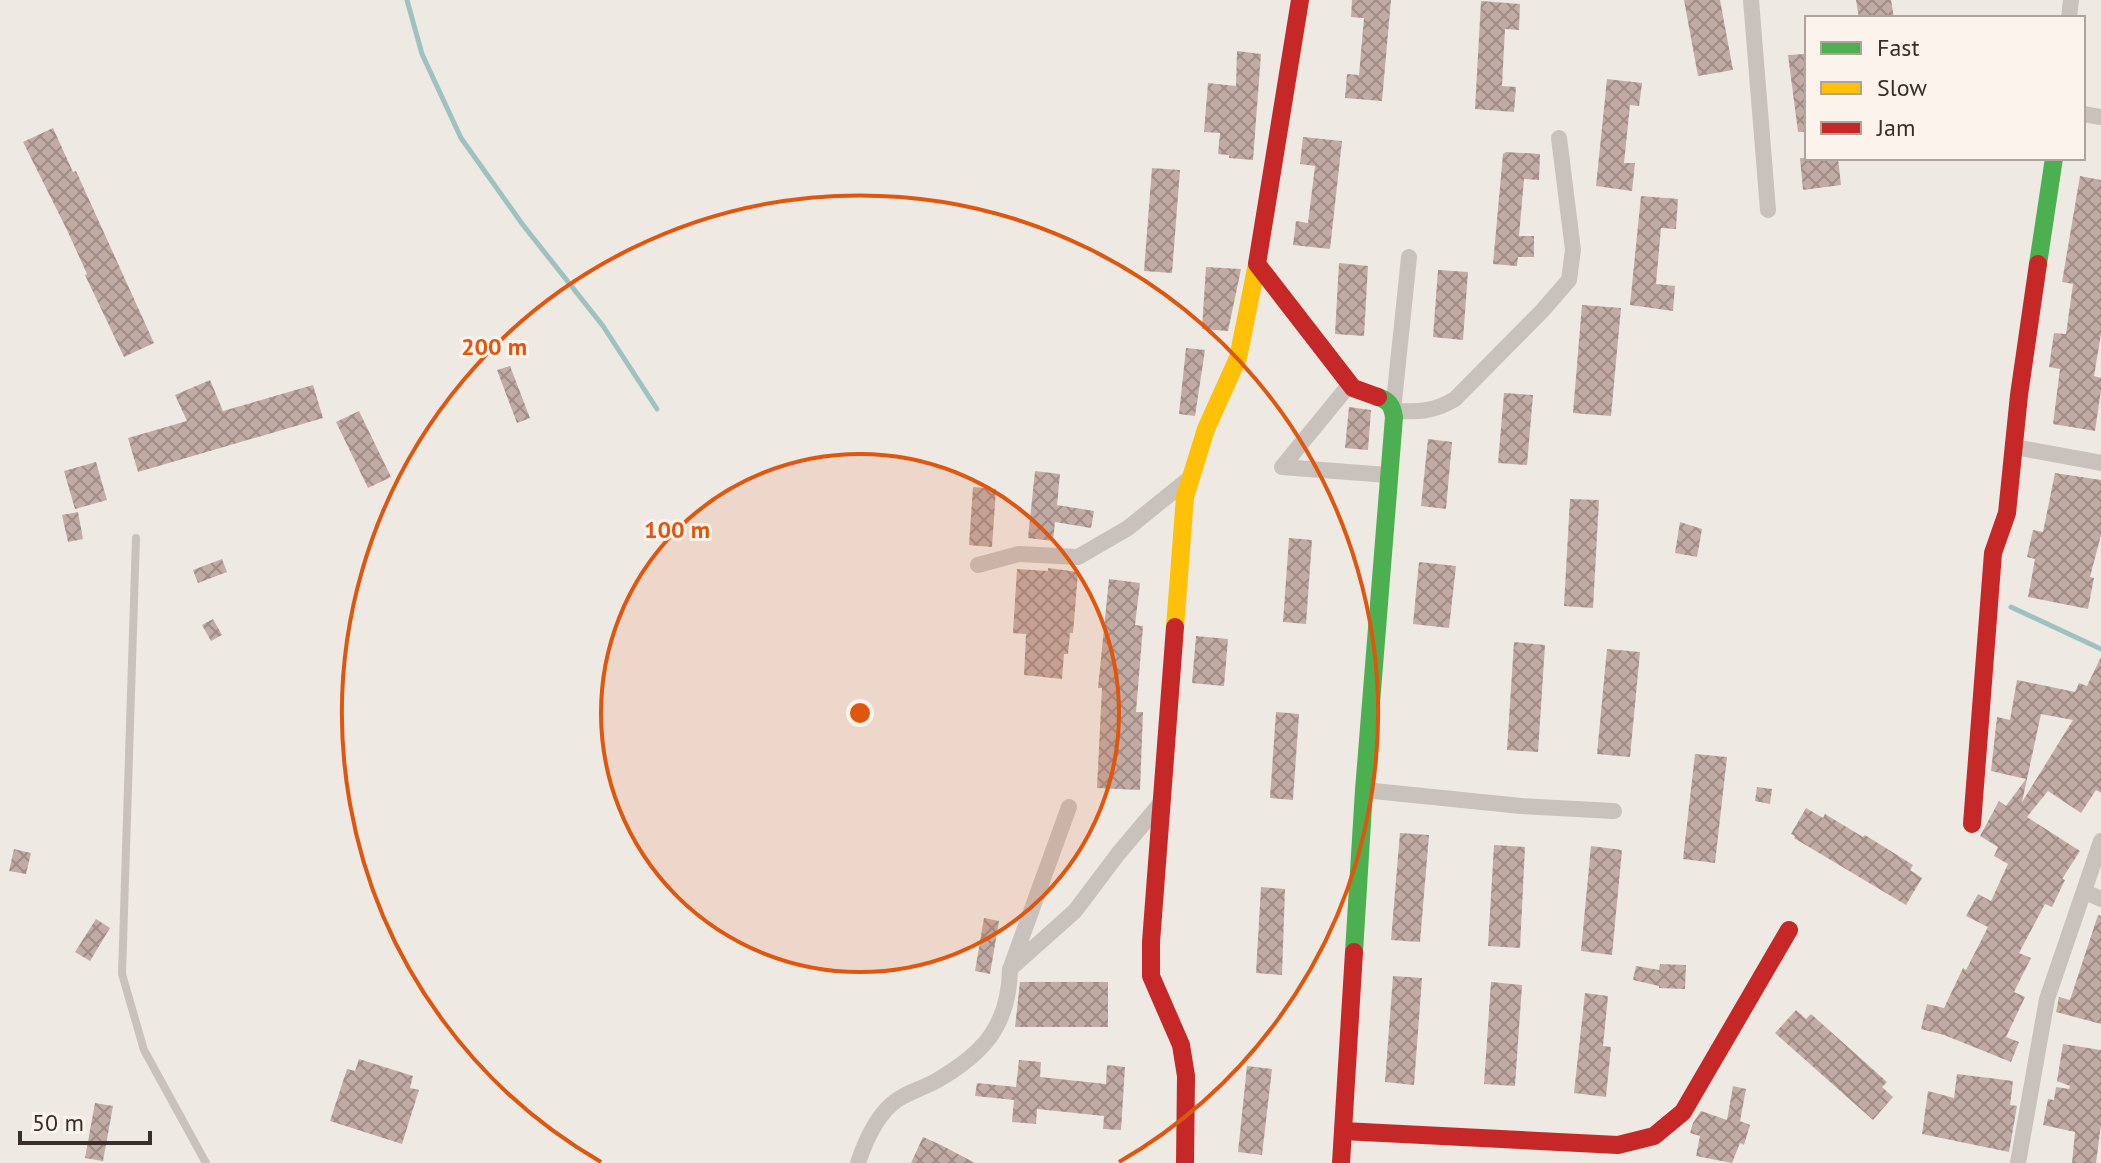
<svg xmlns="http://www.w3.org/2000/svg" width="2101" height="1163" font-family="'PT Sans',sans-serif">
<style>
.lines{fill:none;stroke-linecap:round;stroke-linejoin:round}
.stream{stroke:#9fc2c0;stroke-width:5}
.building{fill:url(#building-cross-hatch);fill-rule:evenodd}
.lane{stroke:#c9c1bc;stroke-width:8}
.street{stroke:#c9c1bc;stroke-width:16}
.fast{stroke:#4caf50;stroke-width:18}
.slow{stroke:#ffc107;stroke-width:18}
.jam{stroke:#c62828;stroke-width:18}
.ring{fill:none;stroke:#df570e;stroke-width:4}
.centre{fill:#df570e;stroke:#fbf3ec;stroke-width:4}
.ring-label{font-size:24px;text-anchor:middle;font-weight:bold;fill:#df570e;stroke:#fbf3ec;stroke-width:6;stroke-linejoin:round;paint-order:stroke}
</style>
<defs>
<pattern id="building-cross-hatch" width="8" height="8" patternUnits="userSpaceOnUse" patternTransform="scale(2)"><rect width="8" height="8" fill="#c3aba5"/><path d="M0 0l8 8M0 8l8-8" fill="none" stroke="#9f8c87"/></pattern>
</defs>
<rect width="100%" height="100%" fill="#efe9e4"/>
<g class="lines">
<path class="stream" d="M 407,0 L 422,54 L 461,138 L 523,225 L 603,326 L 657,409
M 2011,607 L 2101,649"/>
</g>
<path class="building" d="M 1352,0 L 1391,0 L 1382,101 L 1345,98 L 1347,74 L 1359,75 L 1364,18 L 1351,17 Z
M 1684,0 L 1720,0 L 1733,70 L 1698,76 Z
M 1856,0 L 1891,0 L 1894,18 L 1859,18 Z
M 1481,1 L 1520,4 L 1519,30 L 1505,29 L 1502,86 L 1516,87 L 1514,112 L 1475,109 Z
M 1237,51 L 1261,54 L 1253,160 L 1229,158 L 1229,155 L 1218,154 L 1220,133 L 1204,132 L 1208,83 L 1236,86 Z
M 1807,54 L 1807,132 L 1798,132 L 1788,55 Z
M 1607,79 L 1642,83 L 1639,106 L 1630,105 L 1624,163 L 1635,163 L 1632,191 L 1596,186 Z
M 53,128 L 73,172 L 76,171 L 154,343 L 124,357 L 85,275 L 87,274 L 67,230 L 23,142 Z
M 1303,137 L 1342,141 L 1330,249 L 1293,245 L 1296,221 L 1308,223 L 1315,166 L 1300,164 Z
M 1506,152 L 1540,154 L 1539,180 L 1524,179 L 1519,236 L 1534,236 L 1534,257 L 1518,257 L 1517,266 L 1493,264 L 1503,154 Z
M 1800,158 L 1838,158 L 1841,185 L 1803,190 Z
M 1152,168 L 1180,170 L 1172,273 L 1144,271 Z
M 2080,176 L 2101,180 L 2101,334 L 2094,376 L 2101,378 L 2101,390 L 2095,431 L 2053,424 L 2060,369 L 2049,367 L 2054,333 L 2066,334 L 2073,284 L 2062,282 Z
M 1641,196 L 1678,199 L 1676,229 L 1661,228 L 1656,284 L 1675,286 L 1673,311 L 1630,305 Z
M 1339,263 L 1368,266 L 1364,336 L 1335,334 Z
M 1206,267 L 1241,269 L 1228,331 L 1202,329 Z
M 1438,270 L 1468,272 L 1463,340 L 1433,337 Z
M 1582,305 L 1621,308 L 1611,416 L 1573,413 Z
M 1186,348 L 1205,350 L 1195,416 L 1179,414 Z
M 510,366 L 530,418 L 517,423 L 497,370 Z
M 210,380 L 223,411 L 313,385 L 323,418 L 138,472 L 128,438 L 187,421 L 175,395 Z
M 1504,393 L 1533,395 L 1527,465 L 1498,463 Z
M 1349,407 L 1371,410 L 1368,450 L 1345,448 Z
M 359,411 L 391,477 L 368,488 L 336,422 Z
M 1428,439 L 1452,442 L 1446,509 L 1421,506 Z
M 96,462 L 107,500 L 75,509 L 64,471 Z
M 1035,471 L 1060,474 L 1057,505 L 1094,511 L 1091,528 L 1055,522 L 1053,541 L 1028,538 Z
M 2055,473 L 2101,480 L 2101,535 L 2090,577 L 2094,578 L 2088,609 L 2028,597 L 2035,559 L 2027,557 L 2033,530 L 2043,532 Z
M 973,487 L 996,489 L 992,547 L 969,545 Z
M 1570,499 L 1599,500 L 1593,608 L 1564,606 Z
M 78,512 L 83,539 L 68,542 L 62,515 Z
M 1680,522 L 1702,529 L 1697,557 L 1675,553 Z
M 1289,538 L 1312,540 L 1306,624 L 1283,622 Z
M 222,559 L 227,572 L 198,583 L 193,570 Z
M 1419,562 L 1456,566 L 1449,628 L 1413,624 Z
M 1048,568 L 1078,572 L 1073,633 L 1070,633 L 1068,654 L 1064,654 L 1062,679 L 1024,675 L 1026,634 L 1013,633 L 1017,569 L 1048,571 Z
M 1109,579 L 1140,583 L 1135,625 L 1143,626 L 1136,712 L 1143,712 L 1140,790 L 1097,788 L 1102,688 L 1098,688 Z
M 213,619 L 222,635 L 211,641 L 202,625 Z
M 1196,636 L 1228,639 L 1224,686 L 1192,683 Z
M 1514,642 L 1545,645 L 1538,752 L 1507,750 Z
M 1607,649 L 1640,652 L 1630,757 L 1597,754 Z
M 2101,657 L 2101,793 L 2096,790 L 2081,813 L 2048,791 L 2027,817 L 2080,851 L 2062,879 L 2065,880 L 2052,907 L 2045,904 L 2019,953 L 2031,958 L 2014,992 L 2025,997 L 2006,1037 L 2019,1042 L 2011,1062 L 1944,1035 L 1921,1029 L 1927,1004 L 1944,1008 L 1963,968 L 1966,970 L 1988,927 L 1966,916 L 1978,894 L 1991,901 L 2008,864 L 1994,856 L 1998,847 L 1980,836 L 1999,801 L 2006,806 L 2026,779 L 1991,771 L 1997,717 L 2010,720 L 2017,680 L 2075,692 L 2079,683 L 2087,686 ZM 2041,714 L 2073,720 L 2022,802 L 2027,779 Z
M 1276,712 L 1299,714 L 1293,800 L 1270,798 Z
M 1695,754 L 1727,757 L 1715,863 L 1683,859 Z
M 1757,787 L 1772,789 L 1770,804 L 1755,801 Z
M 1806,808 L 1823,818 L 1825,814 L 1863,837 L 1865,835 L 1913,865 L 1910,870 L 1922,878 L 1906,905 L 1794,838 L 1795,836 L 1791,834 Z
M 1400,833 L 1429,835 L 1420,942 L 1391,940 Z
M 1494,845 L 1525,847 L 1520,948 L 1488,946 Z
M 1591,846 L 1622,850 L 1612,955 L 1581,951 Z
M 14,849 L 31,853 L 26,874 L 9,871 Z
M 1261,887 L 1285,889 L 1282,975 L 1256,973 Z
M 2098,915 L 2101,916 L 2101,1024 L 2056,1012 L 2059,997 L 2070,1000 Z
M 984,918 L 999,921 L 990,974 L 975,971 Z
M 96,919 L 110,928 L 90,961 L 75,952 Z
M 1660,964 L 1686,965 L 1685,989 L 1659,988 L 1659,986 L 1633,980 L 1636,966 L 1659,970 Z
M 1393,976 L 1422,978 L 1414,1085 L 1385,1082 Z
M 1020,982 L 1108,982 L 1108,1027 L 1015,1027 Z
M 1491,982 L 1522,985 L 1515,1086 L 1484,1084 Z
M 1585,993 L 1608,996 L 1603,1046 L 1611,1047 L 1606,1097 L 1574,1093 Z
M 1796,1010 L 1806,1019 L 1811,1014 L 1887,1082 L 1882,1087 L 1893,1097 L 1873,1120 L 1775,1033 Z
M 2063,1044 L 2101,1050 L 2101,1124 L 2096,1163 L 2072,1163 L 2075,1132 L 2043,1125 L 2048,1099 L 2054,1100 L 2056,1087 L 2069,1089 L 2070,1086 L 2057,1081 Z
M 359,1059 L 413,1076 L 410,1088 L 419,1090 L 402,1144 L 330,1121 L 347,1069 L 355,1071 Z
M 1019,1060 L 1041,1062 L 1040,1077 L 1106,1084 L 1107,1065 L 1125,1067 L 1121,1130 L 1103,1129 L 1104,1116 L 1037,1109 L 1036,1124 L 1012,1122 L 1014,1100 L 975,1096 L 977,1083 L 1016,1087 Z
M 1247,1066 L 1272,1069 L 1262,1155 L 1238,1152 Z
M 1957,1074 L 2013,1081 L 2010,1105 L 2017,1106 L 2009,1152 L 1922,1134 L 1928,1091 L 1954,1098 Z
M 1733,1086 L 1746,1089 L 1740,1121 L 1750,1125 L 1744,1145 L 1740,1143 L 1732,1163 L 1696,1156 L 1700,1136 L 1690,1133 L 1693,1123 L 1701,1111 L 1727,1120 Z
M 95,1103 L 113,1106 L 103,1161 L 85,1158 Z
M 923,1137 L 941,1145 L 975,1163 L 911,1163 Z"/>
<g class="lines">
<path class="lane" d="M 136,538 L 122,974 L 144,1050 L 206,1163"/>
<path class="street" d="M 1751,0 L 1768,210
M 2069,18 L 2071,0
M 2083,114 L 2101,117
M 1409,257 L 1393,411 C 1417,412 1434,412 1455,399 L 1542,311 L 1569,280 L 1573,250 L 1559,138
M 1350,384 L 1282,467 L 1388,475
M 2015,447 L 2101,463
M 978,565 L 1019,554 L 1078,557 L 1128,528 L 1190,478
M 1364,790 L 1521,806 L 1614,811
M 2085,892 L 2101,899
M 1012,964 L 1069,807
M 858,1163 C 865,1142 878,1113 897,1100 C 909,1092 923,1088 936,1081 C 983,1054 1009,1026 1010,969 L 1075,911 L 1118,854 L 1160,804
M 2018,1163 L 2047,999 L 2101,841"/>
<path class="fast" d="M 2038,264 L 2054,158
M 1354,952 L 1364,790 L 1394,417 C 1392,405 1389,401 1378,397"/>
<path class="slow" d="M 1175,627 L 1185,497 L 1206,429 L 1238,358 L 1257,264"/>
<path class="jam" d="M 1300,0 L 1257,264 L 1353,388 L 1378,397
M 1175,627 L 1151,942 L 1151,976 L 1181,1045 L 1186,1076 L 1185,1163
M 1972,824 L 1993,553 L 2007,513 L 2019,395 L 2038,264
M 1343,1131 L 1618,1145 L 1654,1136 L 1683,1112 L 1789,930
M 1341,1163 L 1354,952"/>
</g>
<circle cx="860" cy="713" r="259" fill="#df570e" fill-opacity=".12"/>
<g class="ring">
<circle cx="860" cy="713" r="259"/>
<path d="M601 1162A518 518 0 1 1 1119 1162"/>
</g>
<circle cx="860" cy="713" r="12" class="centre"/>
<g class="ring-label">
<text x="494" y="355">200 m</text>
<text x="677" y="538">100 m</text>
</g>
<rect x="1805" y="16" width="280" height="144" fill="#fbf3ec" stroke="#aea49e" stroke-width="2"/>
<rect x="1821" y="42" width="40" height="12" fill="#4caf50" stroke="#aea49e" stroke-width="2"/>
<text x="1877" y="56" font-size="24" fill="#3a2e2a">Fast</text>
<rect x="1821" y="82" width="40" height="12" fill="#ffc107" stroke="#aea49e" stroke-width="2"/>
<text x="1877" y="96" font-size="24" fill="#3a2e2a">Slow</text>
<rect x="1821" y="122" width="40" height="12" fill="#c62828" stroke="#aea49e" stroke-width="2"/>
<text x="1877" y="136" font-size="24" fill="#3a2e2a">Jam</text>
<path d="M20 1131v12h130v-12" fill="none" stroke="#3a2e2a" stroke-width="4"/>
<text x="32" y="1131" font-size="24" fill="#3a2e2a" stroke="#fbf3ec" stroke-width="6" paint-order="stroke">50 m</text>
</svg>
